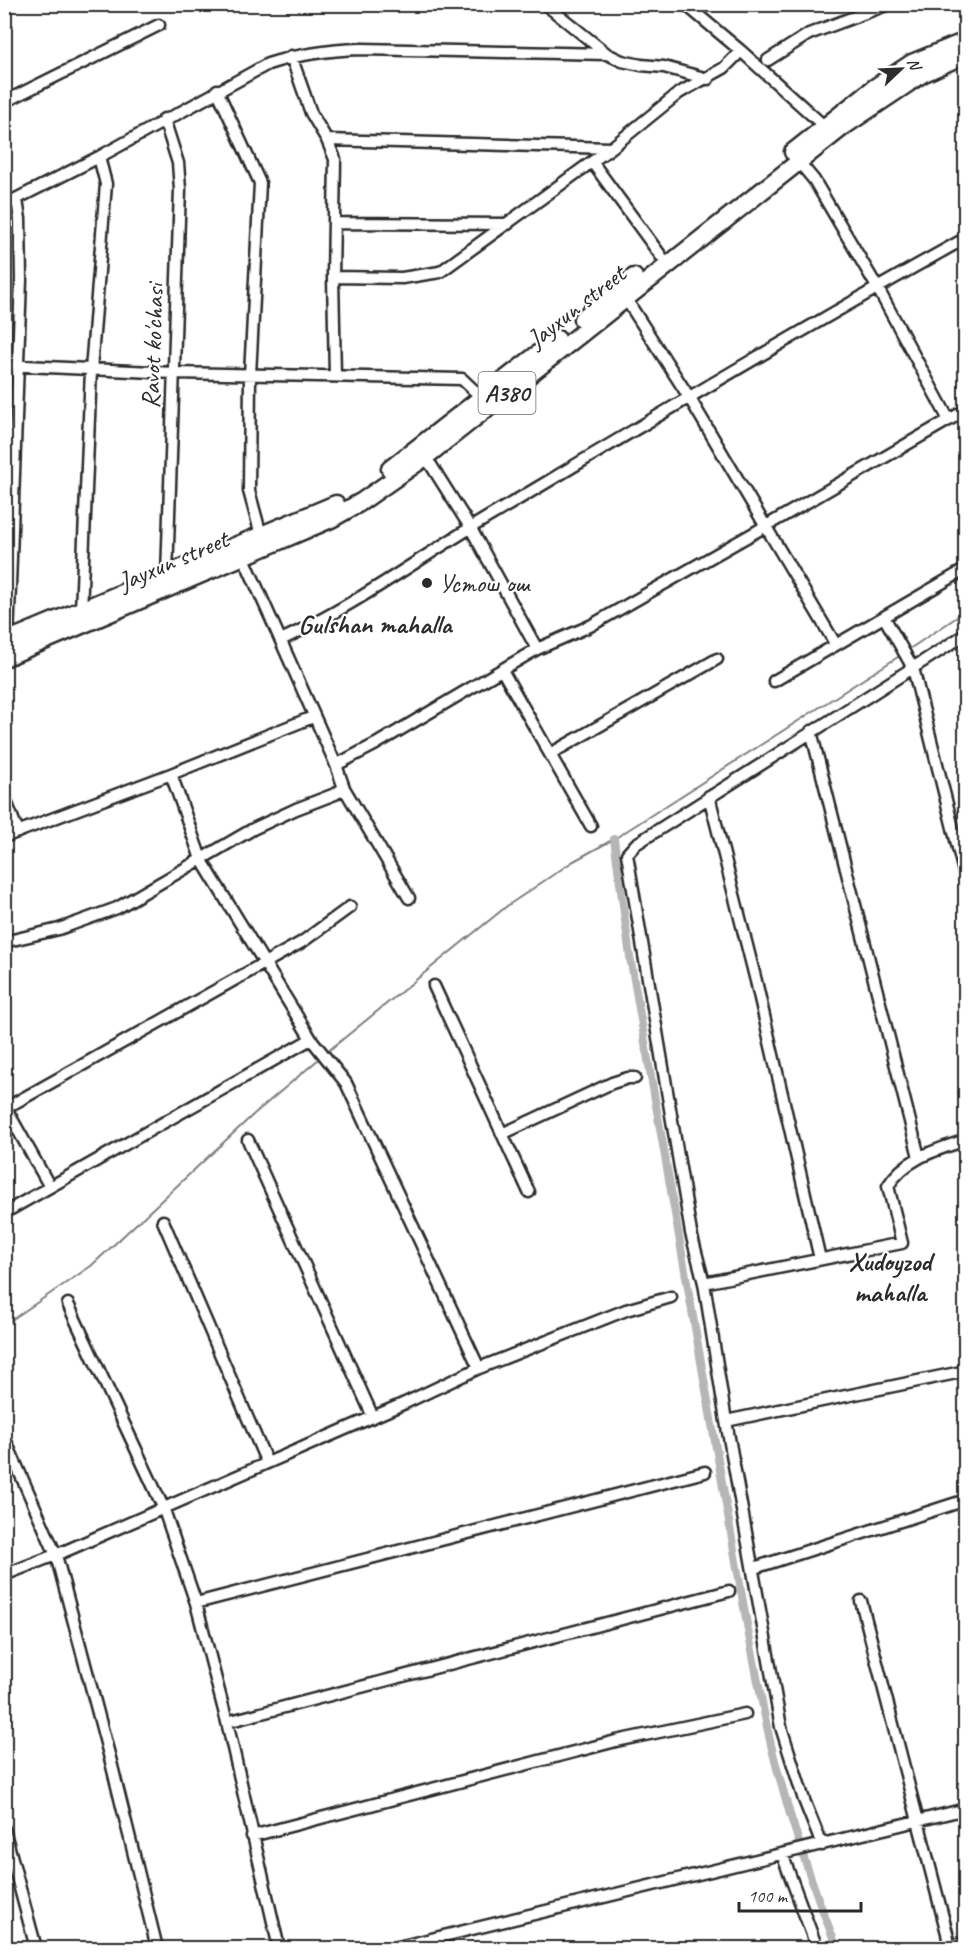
<svg xmlns="http://www.w3.org/2000/svg" width="970" height="1953" font-family="Caveat,sans-serif">
<style>
.lines{fill:none;stroke-linecap:round;stroke-linejoin:round}
.stream{stroke:#7e7e7e;stroke-width:2}
.canal{stroke:#b6b6b6;stroke-width:8}
.minor-casing{stroke:#2b2b2b;stroke-width:15}
.highway-casing{stroke:#2b2b2b;stroke-width:21}
.minor{stroke:#fff;stroke-width:10}
.highway{stroke:#fff;stroke-width:16}
.poi-dot{fill:#2b2b2b;stroke:#fff;stroke-width:2}
.labels{text-anchor:middle;stroke-width:4.5;stroke-linejoin:round;paint-order:stroke}
.shield{fill:#fff;stroke:#6b6b6b;stroke-width:1.5}
.shield-label{font-size:24px;font-weight:bold;fill:#2b2b2b}
.street-label{font-size:26px;fill:#2b2b2b;stroke:#fff}
.poi-label{font-size:26px;fill:#2b2b2b;stroke:#fff;text-anchor:start}
.neighbourhood-label{font-size:27px;font-weight:bold;fill:#2b2b2b;stroke:#fff}
</style>
<rect width="100%" height="100%" fill="#fff"/>
<filter id="ink" filterUnits="userSpaceOnUse"><feTurbulence type="fractalNoise" baseFrequency=".0167" numOctaves="2"/><feDisplacementMap in="SourceGraphic" scale="12" xChannelSelector="R" yChannelSelector="G"/><feConvolveMatrix kernelMatrix="1 2 1 2 8 2 1 2 1" color-interpolation-filters="sRGB"/></filter>
<g filter="url(#ink)">
<g class="lines">
<path class="stream" d="M 908,650 L 966,611
M 327,1052 L 507,906 L 572,862 L 614,839 L 901,655
M 4,1325 L 91,1266 L 254,1114 L 320,1058"/>
<path class="canal" d="M 614,839 L 630,957 L 749,1636 C 757,1674 763,1712 772,1749 C 789,1817 811,1883 837,1948"/>
<defs>
<path id="minor" d="M 545,4 L 607,54
M 685,4 L 741,51 L 825,127
M 4,5 L 6,4
M 291,56 L 311,113 L 327,140 L 335,159 L 333,277 L 335,376
M 768,60 L 809,34 L 889,4
M 217,90 L 260,183 L 250,375 L 249,491 L 261,535
M 4,102 L 159,25
M 164,119 L 178,163 L 180,189 L 167,575
M 327,140 L 611,148
M 592,162 L 661,256
M 799,162 L 814,180 L 877,287 L 949,420
M 4,205 L 99,157 L 268,64 C 299,54 329,50 361,49 L 607,54 L 622,61 L 641,65 L 664,67 L 708,79
M 334,223 L 508,224
M 333,277 L 402,278 L 440,272 L 611,148 L 679,93 L 724,68 L 741,51
M 626,299 L 689,397 L 836,645
M 4,365 L 174,373 L 462,379 L 481,397
M 424,458 L 431,465 L 470,527 L 537,649
M 244,558 L 336,765 L 344,788 L 409,898
M 81,611 L 91,370 L 106,184 L 99,157
M 884,617 L 913,668 L 966,880
M 281,640 C 357,605 423,555 495,513 C 651,420 807,326 966,238
M 8,641 L 21,279 L 20,219 L 17,200
M 502,670 L 591,826
M 774,681 L 966,569
M 811,731 L 919,1157
M 550,754 L 717,659
M 336,765 L 376,744 L 537,649 L 590,626 L 766,526 L 966,410
M 171,774 L 201,859 L 311,1039 L 346,1083 L 479,1368
M 4,796 L 18,832
M 709,796 L 756,981 L 820,1259
M 4,837 L 171,774 L 313,717
M 4,942 L 59,929 L 117,908 L 253,829 L 296,809 L 335,794 L 344,788
M 434,986 L 529,1192
M 4,1105 L 50,1187
M 4,1109 L 302,942 L 350,907
M 502,1134 L 612,1083 L 628,1078 L 635,1078
M 248,1140 L 373,1417
M 4,1213 L 311,1039
M 163,1221 L 267,1463
M 704,1283 L 902,1243 L 888,1186 C 905,1158 936,1150 966,1140
M 68,1304 L 163,1507 L 196,1603 L 227,1722 L 279,1948
M 726,1421 L 966,1371
M 4,1437 L 56,1555 L 111,1762 L 157,1948
M 754,1568 L 966,1500
M 4,1575 L 63,1552 L 405,1403 L 479,1368 L 626,1310 L 671,1297
M 861,1601 L 947,1933 L 949,1946 L 966,1942
M 196,1603 L 705,1472
M 227,1722 L 729,1591
M 4,1829 L 36,1948
M 252,1836 L 616,1741 L 745,1714
M 822,1845 L 804,1800 L 781,1727 L 726,1421 L 704,1283 L 691,1233 L 627,854 L 636,844 L 966,634
M 782,1854 L 817,1948
M 394,1948 L 966,1809"/>
<path id="highway" d="M 793,152 L 874,88 L 912,63 L 966,41
M 582,319 L 634,277
M 390,469 L 557,339
M 4,642 L 336,504
M 4,658 L 331,519 L 361,502 L 424,458 L 844,126 L 922,74 L 966,54"/>
</defs>
<use href="#minor" class="minor-casing"/>
<use href="#highway" class="highway-casing"/>
<use href="#minor" class="minor"/>
<use href="#highway" class="highway"/>
</g>
</g>
<circle class="poi-dot" cx="427" cy="583" r="6"/>
<g class="labels">
<rect class="shield" x="478.5" y="372" width="57" height="42" rx="4.5"/>
<g class="shield-label">
<text x="507" y="401">A380</text>
</g>
<g class="street-label">
<text transform="translate(576 306) rotate(-38)" y="9">Jayxun street</text>
<text transform="translate(152 346) rotate(-88)" y="9">Ravot ko'chasi</text>
<text transform="translate(173 560) rotate(-23)" y="9">Jayxun street</text>
</g>
<g class="poi-label">
<text x="439" y="592">Устош ош</text>
</g>
<g class="neighbourhood-label">
<text x="375" y="633">Gulshan mahalla</text>
<text x="890" y="1270">Xudoyzod<tspan x="890" dy="31">mahalla</tspan></text>
</g>
</g>
<rect width="970" height="1953" fill="none" stroke="#fff" stroke-width="24"/>
<rect x="12" y="12" width="946" height="1929" fill="none" stroke="#2b2b2b" stroke-width="2" filter="url(#ink)"/>
<g transform="translate(901 69) rotate(67)" stroke="#ffffff" stroke-width="4.5" paint-order="stroke">
<path d="M0-4.5L10 22L0 15L-10 22Z" fill="#2b2b2b"/>
<text y="-9" font-size="16" font-weight="bold" text-anchor="middle" fill="#2b2b2b">N</text>
</g>
<path d="M739 1902v9h122v-9" fill="none" stroke="#2b2b2b" stroke-width="3"/>
<text x="748" y="1902" font-size="18" fill="#2b2b2b" stroke="#ffffff" stroke-width="4.5" paint-order="stroke">100 m</text>
</svg>
